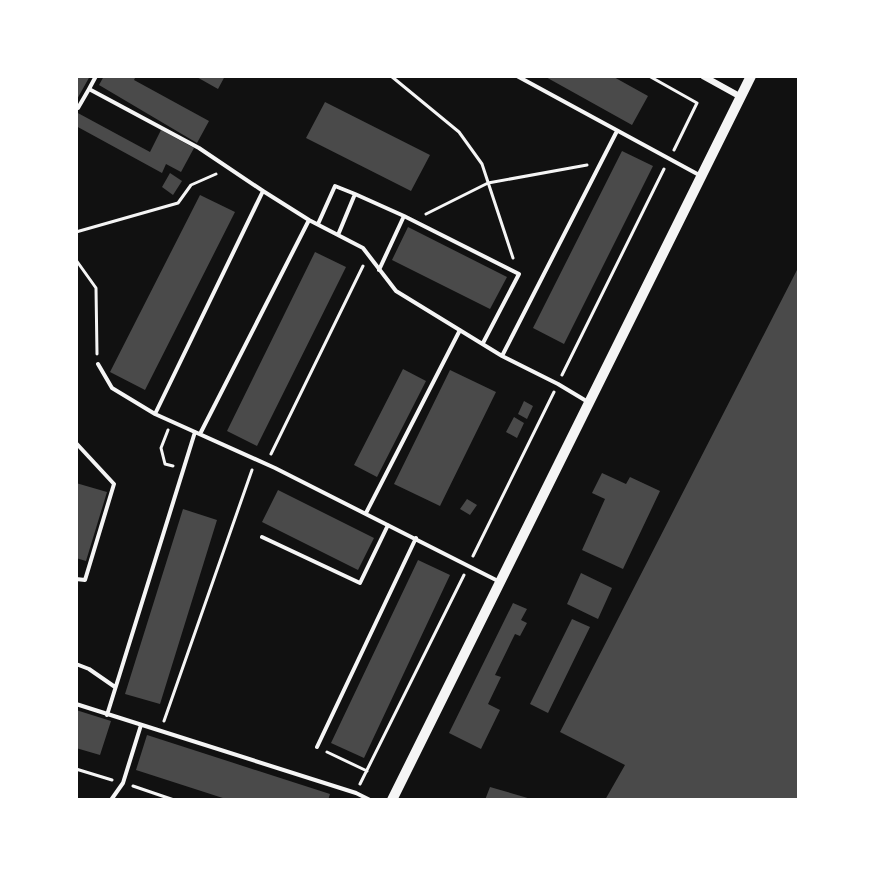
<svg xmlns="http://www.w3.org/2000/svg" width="875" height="876" font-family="Arial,sans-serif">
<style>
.building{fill:#4a4a4a}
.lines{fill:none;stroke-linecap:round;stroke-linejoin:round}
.path{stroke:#f5f5f5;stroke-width:3}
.service{stroke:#f5f5f5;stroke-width:4}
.minor{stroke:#f5f5f5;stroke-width:6}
.tertiary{stroke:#f5f5f5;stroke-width:10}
</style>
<rect width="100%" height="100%" fill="#111"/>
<path class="building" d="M 76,76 L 90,76 L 76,101 Z
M 104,76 L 136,76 L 134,80 L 209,121 L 197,143 L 99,85 Z
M 195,76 L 225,76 L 218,89 Z
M 544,76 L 612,76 L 648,96 L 632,125 Z
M 325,102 L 430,155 L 411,191 L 306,138 Z
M 76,112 L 150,152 L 161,130 L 194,148 L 181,172 L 166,164 L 162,173 L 76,126 Z
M 622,151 L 653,166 L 564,344 L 533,328 Z
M 170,173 L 182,181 L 173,195 L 162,187 Z
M 200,195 L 235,212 L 145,390 L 110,372 Z
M 408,227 L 507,277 L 490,309 L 392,260 Z
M 315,252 L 346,267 L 257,446 L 227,431 Z
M 798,268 L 798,800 L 605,800 L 625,765 L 560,732 Z
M 403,369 L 426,381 L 377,477 L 354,465 Z
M 450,370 L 496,392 L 440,506 L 394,484 Z
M 524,401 L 533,406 L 527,419 L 518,414 Z
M 514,417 L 524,423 L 517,438 L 506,432 Z
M 602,473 L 626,484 L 630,477 L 660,491 L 623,569 L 582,550 L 605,499 L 592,493 Z
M 76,483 L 107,492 L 86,561 L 76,558 Z
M 278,490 L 374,538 L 358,570 L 262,522 Z
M 467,499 L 477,505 L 470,515 L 460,509 Z
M 183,509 L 217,520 L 160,704 L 125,694 Z
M 418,560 L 450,575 L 364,758 L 331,743 Z
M 581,573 L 612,588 L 598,619 L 567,604 Z
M 513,603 L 527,609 L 521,620 L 527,623 L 520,636 L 515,634 L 495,675 L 501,677 L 488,704 L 500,710 L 481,749 L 449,733 Z
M 572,619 L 590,627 L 548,713 L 530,704 Z
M 76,710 L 111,721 L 100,755 L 76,748 Z
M 147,735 L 330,794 L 328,800 L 229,800 L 136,770 Z
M 490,787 L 531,799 L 531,800 L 485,800 Z"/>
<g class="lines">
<path class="path" d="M 391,76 L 459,132 L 482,164 L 513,258
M 649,76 L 697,103 L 674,150
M 426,214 L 488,183 L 587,165
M 76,232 L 178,203 L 191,185 L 216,174
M 76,260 L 96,288 L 97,354
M 562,375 L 664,169
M 168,430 L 161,448 L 165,464 L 173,466
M 271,454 L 363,266
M 473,556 L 554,392
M 164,721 L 252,470
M 327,752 L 367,771
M 76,769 L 112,780
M 360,784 L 464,575
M 133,786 L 174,800"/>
<path class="service" d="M 96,76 L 89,89 L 199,148 L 263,191
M 517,76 L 701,176
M 78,108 L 89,89
M 355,194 L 404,216
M 318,224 L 335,186 L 355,194 L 338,235
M 379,270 L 404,216 L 519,274 L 483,343
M 98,364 L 112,388 L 155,414
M 588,402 L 558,384 L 502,356 L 617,131
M 200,434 L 309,220
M 76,443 L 114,484 L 85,580 L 76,579
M 366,513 L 460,330
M 262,537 L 360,583 L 388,525
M 498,581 L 275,468 L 155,414 L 263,191 L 309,220 L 363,248 L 396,291 L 502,356
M 76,664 L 89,669 L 115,687
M 76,704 L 356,793 L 370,800
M 107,715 L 195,432
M 317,747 L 416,538
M 111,800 L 123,783 L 141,725"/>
<path class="minor" d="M 703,76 L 741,97"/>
<path class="tertiary" d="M 392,800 L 751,76"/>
</g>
<rect width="875" height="876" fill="none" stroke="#ffffff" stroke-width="156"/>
</svg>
